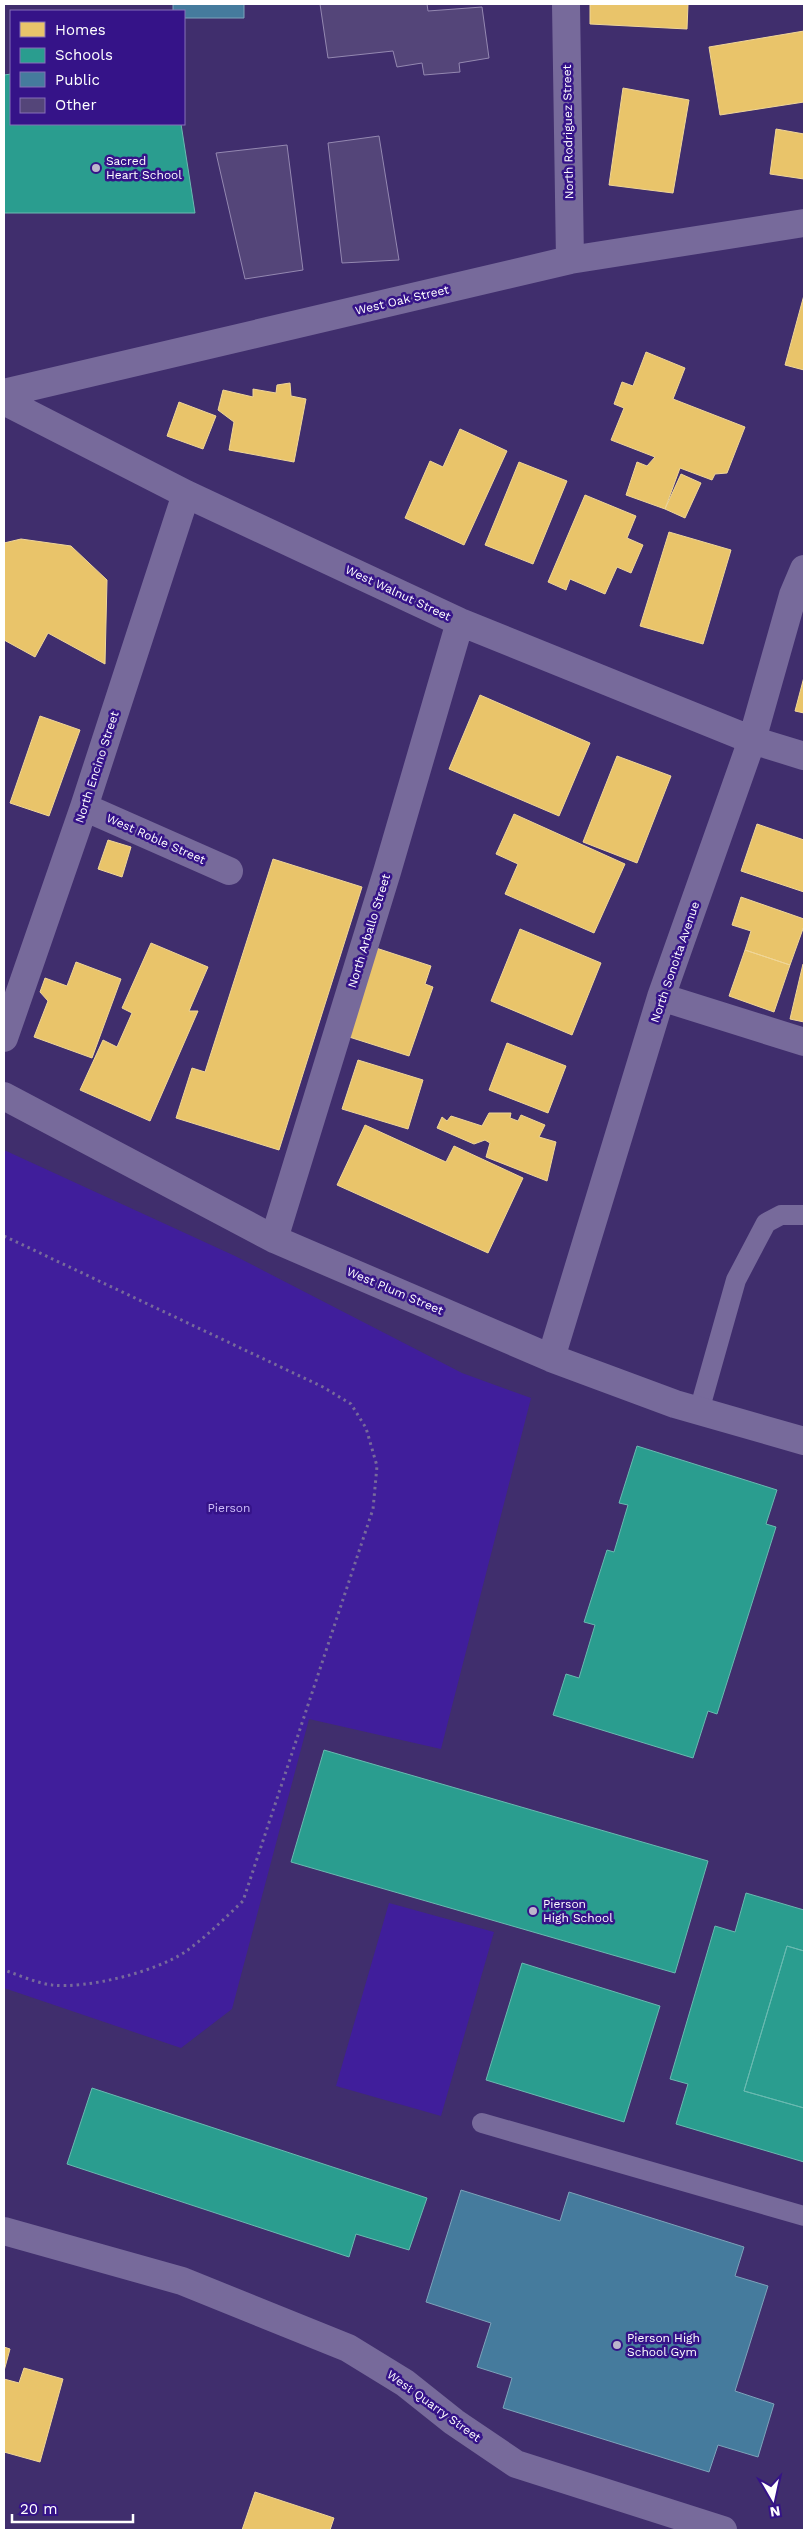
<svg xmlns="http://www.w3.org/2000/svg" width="808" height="2534" font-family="'Work Sans',sans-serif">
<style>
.green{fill:#401e9b}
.homes{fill:#e9c46a;stroke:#f0d697}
.schools{fill:#2a9d8f;stroke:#6abab1}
.public{fill:#457b9d;stroke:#7da3ba}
.building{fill:#544579;stroke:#9488b1}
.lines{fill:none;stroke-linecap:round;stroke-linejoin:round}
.path{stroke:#776a9b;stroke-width:3;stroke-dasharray:2.5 4;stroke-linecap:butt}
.lane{stroke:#776a9b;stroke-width:20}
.street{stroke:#776a9b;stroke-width:28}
.poi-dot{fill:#bcb6cc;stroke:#351388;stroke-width:2}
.labels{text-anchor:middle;stroke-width:5;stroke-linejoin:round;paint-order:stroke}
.street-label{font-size:12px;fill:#fff;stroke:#351388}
.poi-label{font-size:12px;fill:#fff;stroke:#351388;text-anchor:start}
.park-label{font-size:12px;fill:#cfbffb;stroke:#351388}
</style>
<rect width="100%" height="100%" fill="#402e6d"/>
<path class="green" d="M 4,1150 L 235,1256 L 462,1373 L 531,1398 L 441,1749 L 309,1719 L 232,2009 L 181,2048 L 4,1988 Z
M 389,1903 L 494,1932 L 441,2116 L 336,2086 Z"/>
<path class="homes" d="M 590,4 L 688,4 L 687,29 L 590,24 Z
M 804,31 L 804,102 L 720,115 L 709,47 Z
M 623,88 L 689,100 L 673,193 L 609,185 Z
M 776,129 L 804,134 L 804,179 L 770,174 Z
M 804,295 L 804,370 L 785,365 Z
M 646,352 L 685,368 L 673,399 L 745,427 L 727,473 L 715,474 L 712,480 L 680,468 L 665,509 L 626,495 L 637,462 L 647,466 L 655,457 L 611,440 L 624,408 L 614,404 L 622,382 L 633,386 Z
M 290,383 L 291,396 L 306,399 L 294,462 L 229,450 L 234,422 L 218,410 L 223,390 L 253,397 L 253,389 L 276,393 L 277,385 Z
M 179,402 L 216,416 L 203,449 L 167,436 Z
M 460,429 L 507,451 L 464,545 L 405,518 L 430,461 L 443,467 Z
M 519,462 L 567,481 L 533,564 L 485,545 Z
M 681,474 L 701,483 L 685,518 L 665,509 Z
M 585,495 L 636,516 L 627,538 L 643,545 L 631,573 L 617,567 L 605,594 L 570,579 L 566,590 L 548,582 Z
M 669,532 L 731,550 L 703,644 L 640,626 Z
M 21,539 L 71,546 L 107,580 L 105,664 L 48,633 L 35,657 L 4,640 L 4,543 Z
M 804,677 L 804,713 L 795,711 Z
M 480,695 L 590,743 L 559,816 L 449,769 Z
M 40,716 L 80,730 L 49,816 L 10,803 Z
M 617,756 L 671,776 L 637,863 L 583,842 Z
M 514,814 L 625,864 L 594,933 L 505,894 L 518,864 L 496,854 Z
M 757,824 L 804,840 L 804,892 L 741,871 Z
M 108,840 L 131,847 L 122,877 L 98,869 Z
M 273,859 L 362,887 L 279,1150 L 176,1118 L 192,1068 L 205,1072 Z
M 741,897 L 804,919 L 804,926 L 790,965 L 745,950 L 751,931 L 732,925 Z
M 520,929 L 601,963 L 572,1035 L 491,1001 Z
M 151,943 L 208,967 L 189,1011 L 198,1011 L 150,1121 L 80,1090 L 103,1040 L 117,1047 L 132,1013 L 122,1008 Z
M 376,948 L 431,966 L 425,984 L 433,987 L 409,1056 L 346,1036 Z
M 745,950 L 790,965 L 774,1012 L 729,996 Z
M 76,962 L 121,979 L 92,1058 L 34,1037 L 48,1001 L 40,992 L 45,978 L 67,986 Z
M 803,964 L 804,964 L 804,1022 L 790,1019 Z
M 507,1043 L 566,1066 L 548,1113 L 489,1090 Z
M 358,1060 L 423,1080 L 408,1129 L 342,1109 Z
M 489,1113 L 511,1113 L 510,1118 L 518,1121 L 521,1115 L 545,1125 L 539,1137 L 556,1142 L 547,1181 L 486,1157 L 490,1143 L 485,1140 L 474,1144 L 437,1128 L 442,1117 L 447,1121 L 451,1116 L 482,1126 Z
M 365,1125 L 446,1162 L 454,1146 L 523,1178 L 488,1253 L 337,1185 Z
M 4,2347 L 10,2349 L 4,2371 Z
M 24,2368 L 63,2379 L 40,2462 L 4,2452 L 4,2379 L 19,2383 Z
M 255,2492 L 334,2518 L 330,2530 L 242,2530 Z"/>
<path class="schools" d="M 11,74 L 11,124 L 181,124 L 195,213 L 4,213 L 4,75 Z
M 637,1446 L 777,1490 L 766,1524 L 776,1527 L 717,1714 L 708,1711 L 693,1758 L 553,1715 L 566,1674 L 579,1678 L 595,1625 L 584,1622 L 607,1550 L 614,1552 L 628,1505 L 619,1503 Z
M 324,1750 L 708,1861 L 675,1973 L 291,1862 Z
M 746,1893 L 804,1910 L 804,1951 L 787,1946 L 744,2091 L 804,2108 L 804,2162 L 676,2124 L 688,2084 L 670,2079 L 715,1926 L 735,1932 Z
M 787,1946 L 804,1951 L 804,2108 L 744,2091 Z
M 522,1963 L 660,2006 L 624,2122 L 486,2080 Z
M 92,2088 L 427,2198 L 409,2250 L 356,2234 L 349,2257 L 67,2164 Z"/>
<path class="public" d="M 173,4 L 244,4 L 244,18 L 184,18 L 184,11 L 173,11 Z
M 461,2190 L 560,2221 L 569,2192 L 744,2247 L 735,2276 L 768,2286 L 735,2391 L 774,2404 L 758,2457 L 718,2445 L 709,2472 L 503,2408 L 512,2378 L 477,2367 L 491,2323 L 426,2302 Z"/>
<path class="building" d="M 320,4 L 427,4 L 428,11 L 482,7 L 489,58 L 459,63 L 460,72 L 424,75 L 422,63 L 397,67 L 393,51 L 328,58 Z
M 379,136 L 399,260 L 342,263 L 328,143 Z
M 287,145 L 303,270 L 245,279 L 216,153 Z"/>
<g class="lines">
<path class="path" d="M 4,1236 L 323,1387 L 351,1404 L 366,1428 L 377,1466 L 373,1509 L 243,1901 C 224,1919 206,1937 185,1952 C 155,1972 87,1989 52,1985 C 36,1983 19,1975 4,1970"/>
<path class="lane" d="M 699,1411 L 736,1280 L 766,1223 L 781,1215 L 804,1215
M 482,2123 L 804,2216"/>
<path class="street" d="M 566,4 L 570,260
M 4,393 L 570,260 L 804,223
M 4,401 L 186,494 L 460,622 L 752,740 L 804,756
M 84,807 L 229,871
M 661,997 L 804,1042
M 4,1038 L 84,807 L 186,494
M 4,1096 L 274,1239 L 551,1358 L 675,1404 L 804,1441
M 274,1239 L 387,872 L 460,622
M 551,1358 L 661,997 L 752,740 L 793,595 L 804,569
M 4,2231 L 182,2281 L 348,2348 L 405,2383 L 454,2422 L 516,2464 L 723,2530"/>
</g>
<g class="poi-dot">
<circle cx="96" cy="168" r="5"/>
<circle cx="533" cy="1911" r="5"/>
<circle cx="617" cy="2345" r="5"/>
</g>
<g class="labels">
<g class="street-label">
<text transform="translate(568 132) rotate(-91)" y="4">North Rodriguez Street</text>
<text transform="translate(402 300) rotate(-13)" y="4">West Oak Street</text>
<text transform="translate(398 593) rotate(25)" y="4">West Walnut Street</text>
<text transform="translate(97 767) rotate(-72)" y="4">North Encino Street</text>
<text transform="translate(156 839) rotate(24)" y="4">West Roble Street</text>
<text transform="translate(369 931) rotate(-73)" y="4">North Arballo Street</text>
<text transform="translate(675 962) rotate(-71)" y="4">North Sonoita Avenue</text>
<text transform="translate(395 1291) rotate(23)" y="4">West Plum Street</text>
<text transform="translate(434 2406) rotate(36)" y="4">West Quarry Street</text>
</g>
<g class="poi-label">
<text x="106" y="165">Sacred<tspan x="106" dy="14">Heart School</tspan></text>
<text x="543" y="1908">Pierson<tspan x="543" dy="14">High School</tspan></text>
<text x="627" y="2342">Pierson High<tspan x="627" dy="14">School Gym</tspan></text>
</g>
<g class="park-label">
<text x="229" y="1512">Pierson</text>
</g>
</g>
<rect width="808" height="2534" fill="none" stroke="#ffffff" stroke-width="10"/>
<rect x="10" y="10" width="175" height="115" fill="#351388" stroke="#8671b8"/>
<rect x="20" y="22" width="25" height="15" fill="#e9c46a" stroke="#8671b8"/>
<text x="55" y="35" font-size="15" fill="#ffffff">Homes</text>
<rect x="20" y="48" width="25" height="15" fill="#2a9d8f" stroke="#8671b8"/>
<text x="55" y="60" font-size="15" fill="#ffffff">Schools</text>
<rect x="20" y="72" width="25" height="15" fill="#457b9d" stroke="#8671b8"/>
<text x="55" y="85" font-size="15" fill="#ffffff">Public</text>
<rect x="20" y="98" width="25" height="15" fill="#544579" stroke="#8671b8"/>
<text x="55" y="110" font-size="15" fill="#ffffff">Other</text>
<g transform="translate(773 2499) rotate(171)" stroke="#351388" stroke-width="4" paint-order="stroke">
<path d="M0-4L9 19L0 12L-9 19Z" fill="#ffffff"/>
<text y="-8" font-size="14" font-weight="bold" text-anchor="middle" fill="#ffffff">N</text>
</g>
<path d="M12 2514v8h121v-8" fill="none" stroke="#ffffff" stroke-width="2.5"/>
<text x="20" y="2514" font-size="15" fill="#ffffff" stroke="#351388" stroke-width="4" paint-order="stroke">20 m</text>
</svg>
